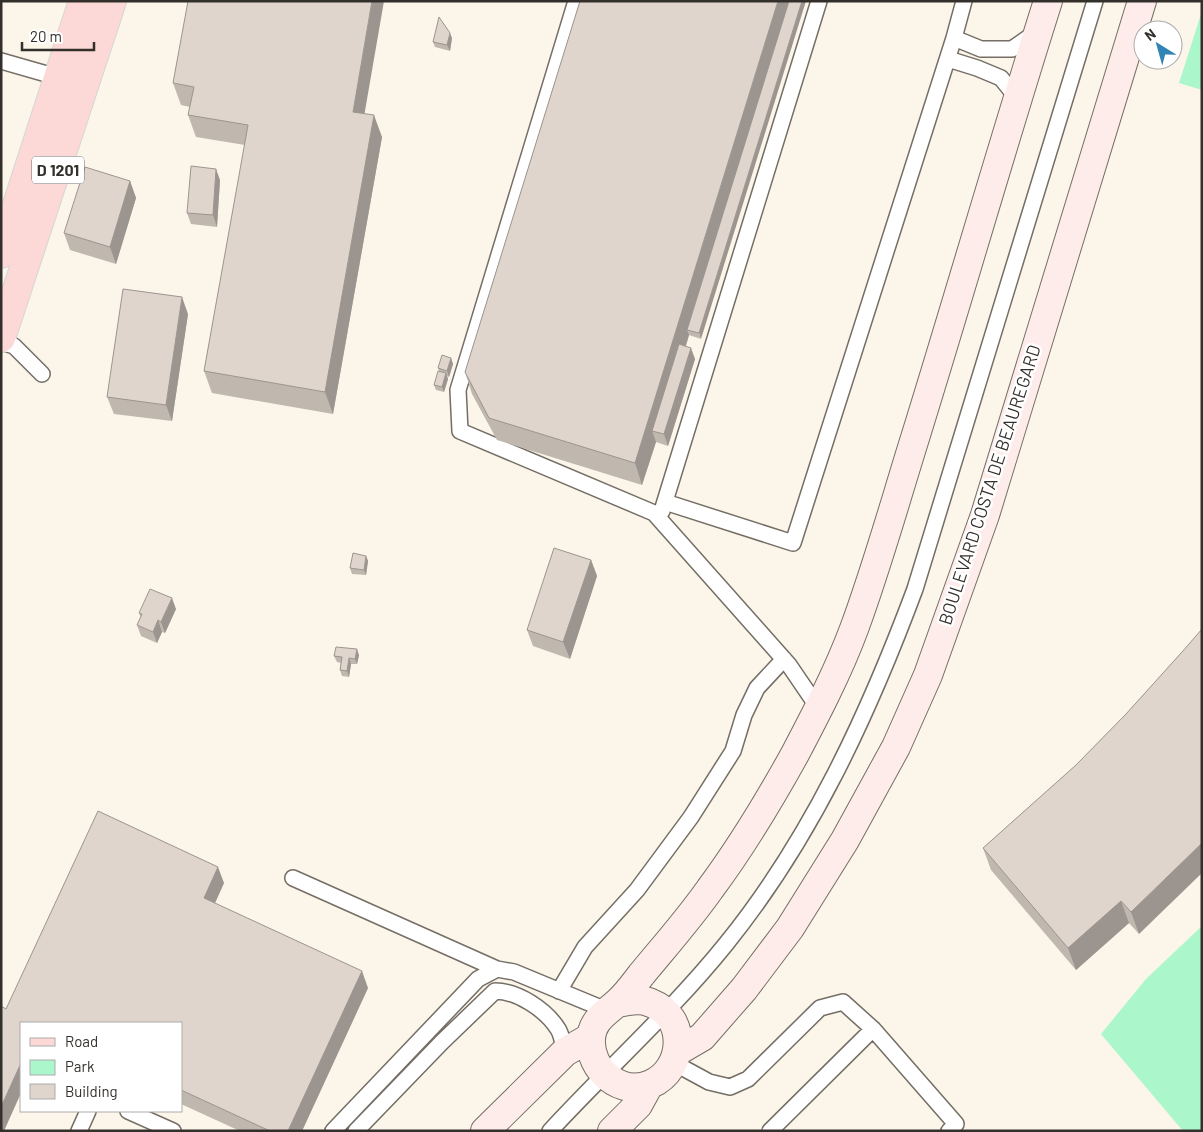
<svg xmlns="http://www.w3.org/2000/svg" width="1203" height="1132" font-family="Barlow,sans-serif">
<style>
.green{fill:#acf6cc}
.lines{fill:none;stroke-linecap:round;stroke-linejoin:round}
.lane-casing{stroke:#746e65;stroke-width:18}
.secondary-casing{stroke:#746e65;stroke-width:30}
.primary-casing{stroke:#d6d6d5;stroke-width:30}
.lane{stroke:#fff;stroke-width:15}
.secondary{stroke:#feeceb;stroke-width:28}
.primary{stroke:#fcd8d7;stroke-width:28}
.wall{fill:#c0b7af}
.shaded-wall{fill:#9c958f}
.building{fill:#dfd5cc;stroke:#9c958f}
.labels{text-anchor:middle;stroke-width:5;stroke-linejoin:round;paint-order:stroke}
.shield{fill:#fff;stroke:#706e6b;stroke-width:1}
.shield-label{font-size:16px;font-weight:bold;fill:#33302c}
.street-label{font-size:18px;fill:#33302c;stroke:#fff}
</style>
<rect width="100%" height="100%" fill="#fbf5ea"/>
<path class="green" d="M 1202,11 L 1202,90 L 1179,83 Z
M 1202,926 L 1202,1131 L 1183,1131 L 1101,1034 L 1146,979 Z"/>
<g class="lines">
<defs>
<path id="lane" d="M 576,1 L 458,390 L 460,431 L 654,513 L 789,665 L 819,709
M 964,1 L 954,38 L 981,49 L 1012,49 L 1038,31
M 948,59 L 977,68 L 1001,78 L 1017,98
M 1,61 L 64,79
M 1,342 L 14,346 L 42,374
M 665,502 L 793,543 L 954,38
M 662,511 L 819,1
M 293,878 L 497,969
M 559,991 L 585,947 L 637,890 L 691,817 L 733,751 L 744,715 L 757,688 L 784,659
M 674,1063 L 709,1082 L 730,1087 L 748,1079 L 820,1008 L 843,1002 L 873,1029 L 956,1124 L 949,1131
M 128,1111 L 173,1131
M 79,1131 L 88,1111
M 333,1131 L 478,979 L 497,969 L 514,972 L 606,1010
M 356,1131 L 442,1042 L 495,991 C 518,991 546,1010 558,1029 C 562,1035 563,1045 565,1052
M 550,1131 C 608,1068 672,1011 726,944 C 811,839 868,715 915,589 L 1095,1
M 770,1131 L 873,1029"/>
<path id="secondary" d="M 617,1003 C 629,1001 640,998 651,1003 C 688,1017 685,1069 651,1084 C 621,1097 589,1070 591,1039 C 592,1020 606,1013 618,1002 C 627,994 634,984 641,975 C 664,947 689,919 710,889 C 742,846 769,801 795,754 C 816,714 838,672 854,629 C 877,567 895,502 915,438 C 960,293 1002,146 1048,1
M 678,1051 L 702,1037 L 744,989 L 790,928 L 845,840 L 896,747 L 928,675 L 985,515 L 1142,1
M 485,1131 L 565,1052 L 591,1037
M 612,1131 L 638,1105 L 649,1085"/>
<path id="primary" d="M 1,254 L 83,1
M 1,338 L 112,1"/>
</defs>
<use href="#lane" class="lane-casing"/>
<use href="#secondary" class="secondary-casing"/>
<use href="#primary" class="primary-casing"/>
<use href="#lane" class="lane"/>
<use href="#secondary" class="secondary"/>
<use href="#primary" class="primary"/>
</g>
<path class="wall" d="M 580,1 L 701,339 L 689,335 L 686,346 L 695,359 L 668,446 L 656,442 L 642,485 L 497,440 L 472,394 L 465,372 Z
M 452,38 L 450,51 L 435,47 L 433,42 Z
M 173,83 L 364,114 L 382,137 L 333,414 L 212,393 L 204,371 L 245,145 L 196,137 L 188,115 L 190,107 L 181,105 Z
M 220,180 L 217,227 L 191,224 L 187,213 Z
M 130,181 L 136,198 L 116,264 L 70,250 L 64,233 Z
M 188,314 L 172,421 L 114,414 L 107,397 Z
M 451,358 L 453,364 L 449,377 L 447,376 L 448,379 L 444,392 L 436,390 L 434,385 L 439,371 L 438,368 Z
M 366,556 L 368,561 L 366,575 L 352,574 L 350,568 Z
M 591,560 L 597,576 L 570,659 L 533,646 L 527,630 Z
M 176,609 L 165,633 L 162,632 L 157,643 L 141,636 L 137,625 L 141,618 L 139,613 Z
M 1182,652 L 1139,934 L 1129,923 L 1076,970 L 991,870 L 983,848 L 1076,765 L 1126,714 Z
M 359,655 L 357,664 L 351,664 L 349,677 L 342,676 L 340,670 L 341,663 L 337,662 L 334,656 Z
M 224,883 L 215,903 L 368,988 L 302,1131 L 240,1131 L 181,1104 L 181,1023 L 21,1023 L 6,1009 Z"/>
<path class="shaded-wall" d="M 372,1 L 384,1 L 361,134 L 353,112 Z
M 778,1 L 793,1 L 687,330 L 689,335 L 659,433 L 652,431 L 656,442 L 642,485 L 635,463 Z
M 802,1 L 806,1 L 701,339 L 699,333 Z
M 450,33 L 452,38 L 450,51 L 447,45 Z
M 374,115 L 382,137 L 333,414 L 325,392 Z
M 216,169 L 220,180 L 217,227 L 213,215 Z
M 130,181 L 136,198 L 116,264 L 110,247 Z
M 182,297 L 188,314 L 172,421 L 166,405 Z
M 691,348 L 695,359 L 668,446 L 664,434 Z
M 451,358 L 453,364 L 449,377 L 447,371 Z
M 446,373 L 448,379 L 444,392 L 442,387 Z
M 366,556 L 368,561 L 366,575 L 364,570 Z
M 591,560 L 597,576 L 570,659 L 563,642 Z
M 172,598 L 176,609 L 165,633 L 161,622 Z
M 158,620 L 162,632 L 157,643 L 153,632 Z
M 357,649 L 359,655 L 357,664 L 355,659 Z
M 349,658 L 351,664 L 349,677 L 347,671 Z
M 1202,843 L 1202,873 L 1139,934 L 1131,912 Z
M 218,867 L 224,883 L 210,914 L 204,898 Z
M 1121,901 L 1129,923 L 1076,970 L 1068,948 Z
M 362,971 L 368,988 L 302,1131 L 288,1131 Z
M 21,1063 L 21,1093 L 4,1131 L 1,1131 L 1,1107 Z"/>
<path class="building" d="M 188,1 L 372,1 L 353,112 L 374,115 L 325,392 L 204,371 L 248,125 L 188,115 L 194,87 L 173,83 Z
M 580,1 L 778,1 L 635,463 L 489,418 L 465,372 Z
M 789,1 L 802,1 L 699,333 L 687,330 Z
M 439,17 L 450,33 L 447,45 L 433,42 Z
M 191,166 L 216,169 L 213,215 L 187,213 Z
M 85,167 L 130,181 L 110,247 L 64,233 Z
M 123,289 L 182,297 L 166,405 L 107,397 Z
M 679,344 L 691,348 L 664,434 L 652,431 Z
M 442,355 L 451,358 L 447,371 L 438,368 Z
M 438,371 L 446,373 L 442,387 L 434,385 Z
M 554,548 L 591,560 L 563,642 L 527,630 Z
M 353,553 L 366,556 L 364,570 L 350,568 Z
M 150,589 L 172,598 L 161,622 L 158,620 L 153,632 L 137,625 L 142,614 L 139,613 Z
M 1202,629 L 1202,843 L 1131,912 L 1121,901 L 1068,948 L 983,848 L 1076,765 L 1126,714 L 1182,652 Z
M 336,647 L 357,649 L 355,659 L 349,658 L 347,671 L 340,670 L 342,657 L 334,656 Z
M 98,811 L 218,867 L 204,898 L 362,971 L 288,1131 L 270,1131 L 181,1090 L 181,1023 L 21,1023 L 21,1063 L 1,1107 L 1,1006 L 6,1009 Z"/>
<g class="labels">
<rect class="shield" x="32" y="156.5" width="52" height="27" rx="4"/>
<g class="shield-label">
<text x="58" y="176">D 1201</text>
</g>
<g class="street-label">
<text transform="translate(990 485) rotate(-72)" y="6">BOULEVARD COSTA DE BEAUREGARD</text>
</g>
</g>
<rect width="1203" height="1132" fill="none" stroke="#33302c" stroke-width="5"/>
<rect x="20" y="1022" width="162" height="90" fill="#ffffff" stroke="#adacab"/>
<rect x="30" y="1038" width="25" height="8" fill="#fcd8d7" stroke="#adacab"/>
<text x="65" y="1047" font-size="15" fill="#33302c">Road</text>
<rect x="30" y="1060" width="25" height="15" fill="#acf6cc" stroke="#adacab"/>
<text x="65" y="1072" font-size="15" fill="#33302c">Park</text>
<rect x="30" y="1084" width="25" height="15" fill="#dfd5cc" stroke="#adacab"/>
<text x="65" y="1097" font-size="15" fill="#33302c">Building</text>
<g transform="translate(1158 45) rotate(323)"><circle r="24" fill="#ffffff" stroke="#adacab"/>
<path d="M0-4L9 19L0 12L-9 19Z" fill="#3185b5"/>
<text y="-8" font-size="14" font-weight="bold" text-anchor="middle" fill="#33302c">N</text>
</g>
<path d="M22 42v8h72v-8" fill="none" stroke="#33302c" stroke-width="2.5"/>
<text x="30" y="42" font-size="15" fill="#33302c" stroke="#ffffff" stroke-width="4" paint-order="stroke">20 m</text>
</svg>
